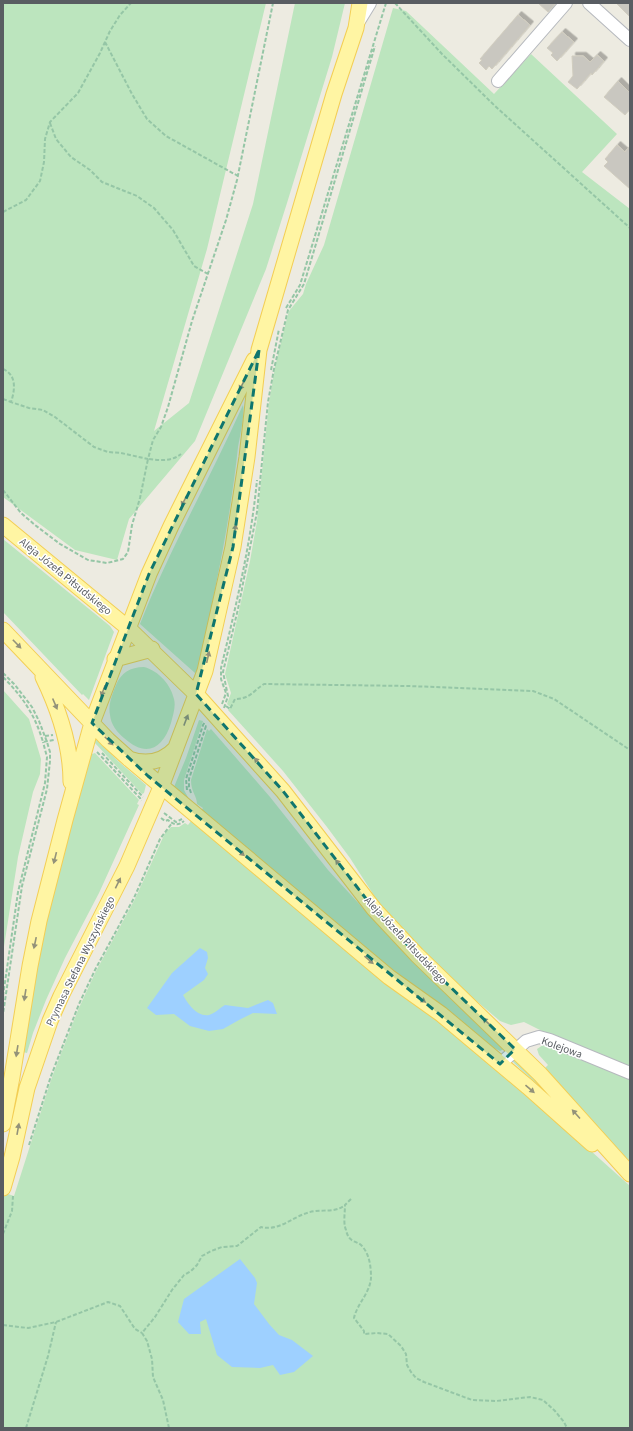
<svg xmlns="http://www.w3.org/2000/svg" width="633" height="1431" font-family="'Source Sans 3',sans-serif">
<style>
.green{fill:#bce5be}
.water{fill:#9ed0ff}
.building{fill:#c9c7c0;stroke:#d1cdbf;filter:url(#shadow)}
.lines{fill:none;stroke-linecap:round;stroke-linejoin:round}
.minor-casing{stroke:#b6b9be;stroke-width:14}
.major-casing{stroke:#f3ce54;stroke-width:17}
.path{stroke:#95c6a6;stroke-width:2;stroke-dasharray:4 2;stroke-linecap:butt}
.minor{stroke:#fff;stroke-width:12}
.major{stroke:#fff5a3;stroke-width:15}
.oneway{fill:#939279}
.marked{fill:#0f766e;fill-opacity:0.2;stroke:#0f766e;stroke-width:3;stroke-dasharray:8 5;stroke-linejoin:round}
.labels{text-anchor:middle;stroke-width:3;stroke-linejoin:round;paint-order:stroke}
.street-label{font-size:11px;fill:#595d62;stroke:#fff}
</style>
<defs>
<filter id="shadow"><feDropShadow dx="3.5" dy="-3.5" stdDeviation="0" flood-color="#0004"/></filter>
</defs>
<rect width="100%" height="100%" fill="#edebe1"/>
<path class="green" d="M 3,3 L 266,3 L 207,249 L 154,431 L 189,403 L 253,204 L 295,3 L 345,3 L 332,57 L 287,203 L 266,269 L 195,441 L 129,519 L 117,560 L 75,550 L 3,497 Z
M 393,8 L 406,11 L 494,94 L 531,54 L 617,134 L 582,172 L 630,209 L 630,1067 L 542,1031 L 524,1022 L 511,1025 L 500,1021 L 439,969 L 380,905 L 350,858 L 327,827 L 283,771 L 228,710 L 230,707 L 227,704 L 231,693 L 225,674 L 250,561 L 257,521 L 269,403 L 275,367 L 285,326 L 289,311 L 303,294 L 306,284 L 324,245 Z
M 243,405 C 245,414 240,436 238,447 C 230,523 214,597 197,672 L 195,673 L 140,624 C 170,548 210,479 243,405 Z
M 3,539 L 110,626 L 114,632 L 89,700 L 83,694 L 82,695 L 3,612 Z
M 144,667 C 159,671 171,685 174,699 C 176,707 173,715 171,723 C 163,749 146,758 124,738 C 117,732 111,725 110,715 C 108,705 112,695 116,685 C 121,673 130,667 144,667 Z
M 3,690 L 29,719 L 41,759 L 40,774 L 33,792 L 18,857 L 3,953 Z
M 199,720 L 203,721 L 184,780 L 184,790 L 190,801 L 174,787 L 186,758 Z
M 207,729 L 209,731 L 211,729 L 270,797 L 328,870 L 407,956 L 446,994 L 505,1046 L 504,1049 L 500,1051 L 494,1048 L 387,965 L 201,811 L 203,808 L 197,804 C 197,796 191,792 191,780 Z
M 95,739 L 97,739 L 118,761 L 146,785 L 144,793 L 142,794 L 95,743 Z
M 95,753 L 139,800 L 137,804 L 139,805 L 99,893 L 65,958 L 46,1000 L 33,1033 L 27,1053 L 23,1052 L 37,965 L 51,899 L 90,754 L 92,754 Z
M 191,821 L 452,1030 L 542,1107 L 630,1186 L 630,1428 L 3,1428 L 3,1198 L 5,1193 L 14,1196 L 52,1077 L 78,1010 L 96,971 L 135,899 L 165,833 L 171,827 L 179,827 L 185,823 L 188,825 Z
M 543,1045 L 630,1079 L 630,1162 L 544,1069 L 548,1065 L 539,1055 L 537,1049 Z
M 515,1057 L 552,1098 L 514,1063 L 512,1060 Z"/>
<path class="water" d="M 200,948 L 207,952 L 208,958 L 205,968 L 208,974 L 204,980 L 183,995 C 188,1004 197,1017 209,1015 C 214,1014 221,1007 225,1005 L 248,1008 L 268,1000 L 273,1003 L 277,1014 L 253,1013 L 239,1020 L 223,1029 L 209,1031 L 190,1026 L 174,1014 L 156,1015 L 147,1008 L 172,973 Z
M 240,1259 L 255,1278 L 257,1283 L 254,1304 L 269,1324 L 279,1335 L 292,1340 L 313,1356 L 294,1372 L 280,1375 L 273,1365 L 260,1368 L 232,1367 L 217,1355 L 206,1319 L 200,1322 L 201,1334 L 189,1334 L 178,1322 L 184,1299 Z"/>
<path class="building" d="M 538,3 L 556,3 L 548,12 Z
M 616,3 L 630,3 L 630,17 Z
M 518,15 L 530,25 L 492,69 L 489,66 L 486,70 L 479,63 L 482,60 L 480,59 Z
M 562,32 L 574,42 L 557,61 L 551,55 L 553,53 L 547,48 Z
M 597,55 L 604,61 L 592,75 L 591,73 L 577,89 L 568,82 L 573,76 L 572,56 L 583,56 L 590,62 Z
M 618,81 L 630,93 L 630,109 L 625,115 L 604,97 Z
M 617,145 L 625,152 L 630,146 L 630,189 L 604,166 L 608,162 L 605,159 Z"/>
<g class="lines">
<defs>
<path id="minor" d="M 589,3 L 630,40
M 359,21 L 370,3
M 498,81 L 566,3
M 500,1064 L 526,1041 L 539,1037 L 550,1040 L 630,1073"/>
<path id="major" d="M 3,525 L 128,628 L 196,694 L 283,791 L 374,909 L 417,955 L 540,1074 L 630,1174
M 3,630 L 108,740 L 128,758 L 389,977 L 441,1014 L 528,1087 L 592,1144
M 115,659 L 152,649
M 43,677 C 59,710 71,745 71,782
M 129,759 C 146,765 163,762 176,748
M 3,1124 L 12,1077 L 30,966 L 39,921 L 65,820 L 92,723 L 149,574 L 171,526 L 254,360
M 3,1188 L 12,1157 L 27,1088 L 50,1021 L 61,996 L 127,866 L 161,787 L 205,671 L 233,547 L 247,457 L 259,350 L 334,94 L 356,28 L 360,3"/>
</defs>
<use href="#minor" class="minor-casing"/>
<use href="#major" class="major-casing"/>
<path class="path" d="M 395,3 L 442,54 L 495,106 L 630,228
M 105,42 L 132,94 L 147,119 L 166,136 L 238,176
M 50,123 L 56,139 L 71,157 L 90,170 L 102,182 L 137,196 L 154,208 L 173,230 L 194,266 L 208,274
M 3,212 L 26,200 L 40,181 L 44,162 L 45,139 L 50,122 L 78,93 L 100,53 L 110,31 L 120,15 L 131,3
M 286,308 L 300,285 L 386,3
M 3,369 C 17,375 15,390 11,402 L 29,408 L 43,410 L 55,417 L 94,447 L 108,452 L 121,453 L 148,459 L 153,440 L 161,427 L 168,407 L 192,321 L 226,220 L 237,180 L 273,3
M 271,370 L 279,329
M 3,399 L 11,402
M 3,490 L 21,513 L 35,525 L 60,544 L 88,560 L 107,563 L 123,559 L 128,552 L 132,525 L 140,498 L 148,459 C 160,460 171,462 181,454
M 3,673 L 15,685 L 32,707 L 39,721 L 47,742 L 50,752 L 50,761 L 47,789 L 22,886 L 3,1014
M 3,677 C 23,697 35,715 43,742 L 54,740
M 222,704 L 226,693 L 221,679 L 221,668 C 236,606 251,543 257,480
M 226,706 L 230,709 L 235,699 C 250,699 253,691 264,684 L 409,686 L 533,691 L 554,699 L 630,750
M 224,708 L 228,696 L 223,672 L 238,609 L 257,512 L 268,402 L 274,369 L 288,310 L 304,284 L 375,46
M 45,736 L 53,735
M 97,752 L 140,798 L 141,801
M 102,753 L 143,797
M 187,790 L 186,779 L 203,725 L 205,722
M 191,793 L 189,787 L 189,779 L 206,726 L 207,727
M 164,813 L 176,822 L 182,819
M 161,818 L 165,821 L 168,820 C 174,825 178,826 184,821
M 3,996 L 18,892 L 45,783 L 47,757 L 43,742
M 29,1145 L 51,1076 L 79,1004 L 95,970 L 134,898 L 160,839 L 172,823
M 351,1199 L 345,1205 C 345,1213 343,1223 346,1230 C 349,1244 357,1240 362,1246 C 370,1255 371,1268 371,1278 C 370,1293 357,1304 354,1318 L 364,1331 L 364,1334 L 377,1333 L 388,1334 L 401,1346 L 406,1354 L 407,1365 L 411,1372 L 416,1378 L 424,1382 L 472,1400 L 496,1401 L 530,1397 L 543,1400 L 555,1411 L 564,1422 L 567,1428
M 3,1234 L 12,1211 L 13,1196
M 3,1325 L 28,1328 L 56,1322 L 108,1302 L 120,1306 L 135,1329 L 142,1333
M 26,1428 L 48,1356 L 56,1322
M 169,1428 L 163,1400 L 153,1377 L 152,1359 L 147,1341 L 142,1333 L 155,1317 L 172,1290 L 184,1275 L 191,1271 L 197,1265 L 202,1256 L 211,1251 L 222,1247 L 237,1246 L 261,1227 C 282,1232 295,1213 316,1211 C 326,1210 337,1212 345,1205"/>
<use href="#minor" class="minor"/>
<use href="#major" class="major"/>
</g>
<defs><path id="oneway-solid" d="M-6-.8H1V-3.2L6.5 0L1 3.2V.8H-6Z"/></defs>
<g class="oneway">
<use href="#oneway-solid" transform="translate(242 385) rotate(117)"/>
<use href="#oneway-solid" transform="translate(184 501) rotate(117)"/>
<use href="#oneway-solid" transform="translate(235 530) rotate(-81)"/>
<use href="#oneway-solid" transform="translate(17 644) rotate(46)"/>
<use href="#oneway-solid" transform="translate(208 657) rotate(-77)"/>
<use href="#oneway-solid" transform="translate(103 691) rotate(111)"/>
<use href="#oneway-solid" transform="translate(55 704) rotate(67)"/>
<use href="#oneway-solid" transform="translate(186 720) rotate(-69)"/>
<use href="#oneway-solid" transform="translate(109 741) rotate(45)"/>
<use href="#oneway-solid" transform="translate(258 762) rotate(-131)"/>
<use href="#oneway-solid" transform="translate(240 852) rotate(40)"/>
<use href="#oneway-solid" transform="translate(55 858) rotate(104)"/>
<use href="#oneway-solid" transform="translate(339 864) rotate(-128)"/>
<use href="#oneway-solid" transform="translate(118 883) rotate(-64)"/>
<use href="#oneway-solid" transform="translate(35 943) rotate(102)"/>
<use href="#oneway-solid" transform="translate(369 960) rotate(41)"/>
<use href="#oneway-solid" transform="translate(25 995) rotate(99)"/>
<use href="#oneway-solid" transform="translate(421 999) rotate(36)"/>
<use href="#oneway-solid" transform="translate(487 1022) rotate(-136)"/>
<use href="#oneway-solid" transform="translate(17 1051) rotate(99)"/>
<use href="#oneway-solid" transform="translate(530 1089) rotate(41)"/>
<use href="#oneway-solid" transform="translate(576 1114) rotate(-132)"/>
<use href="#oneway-solid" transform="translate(18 1129) rotate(-80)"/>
</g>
<path class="marked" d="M 259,350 L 233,547 L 196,694 L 283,791 L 374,909 L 417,955 L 515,1049 L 500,1064 L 148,776 L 92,723 L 149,574 Z"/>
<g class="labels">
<g class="street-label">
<text transform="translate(66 576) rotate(39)" y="4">Aleja Józefa Piłsudskiego</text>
<text transform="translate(406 940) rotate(47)" y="4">Aleja Józefa Piłsudskiego</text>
<text transform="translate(80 961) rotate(-64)" y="4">Prymasa Stefana Wyszyńskiego</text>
<text transform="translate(562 1047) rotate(20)" y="4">Kolejowa</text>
</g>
</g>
<rect width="633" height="1431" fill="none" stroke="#595d62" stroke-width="8"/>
</svg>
